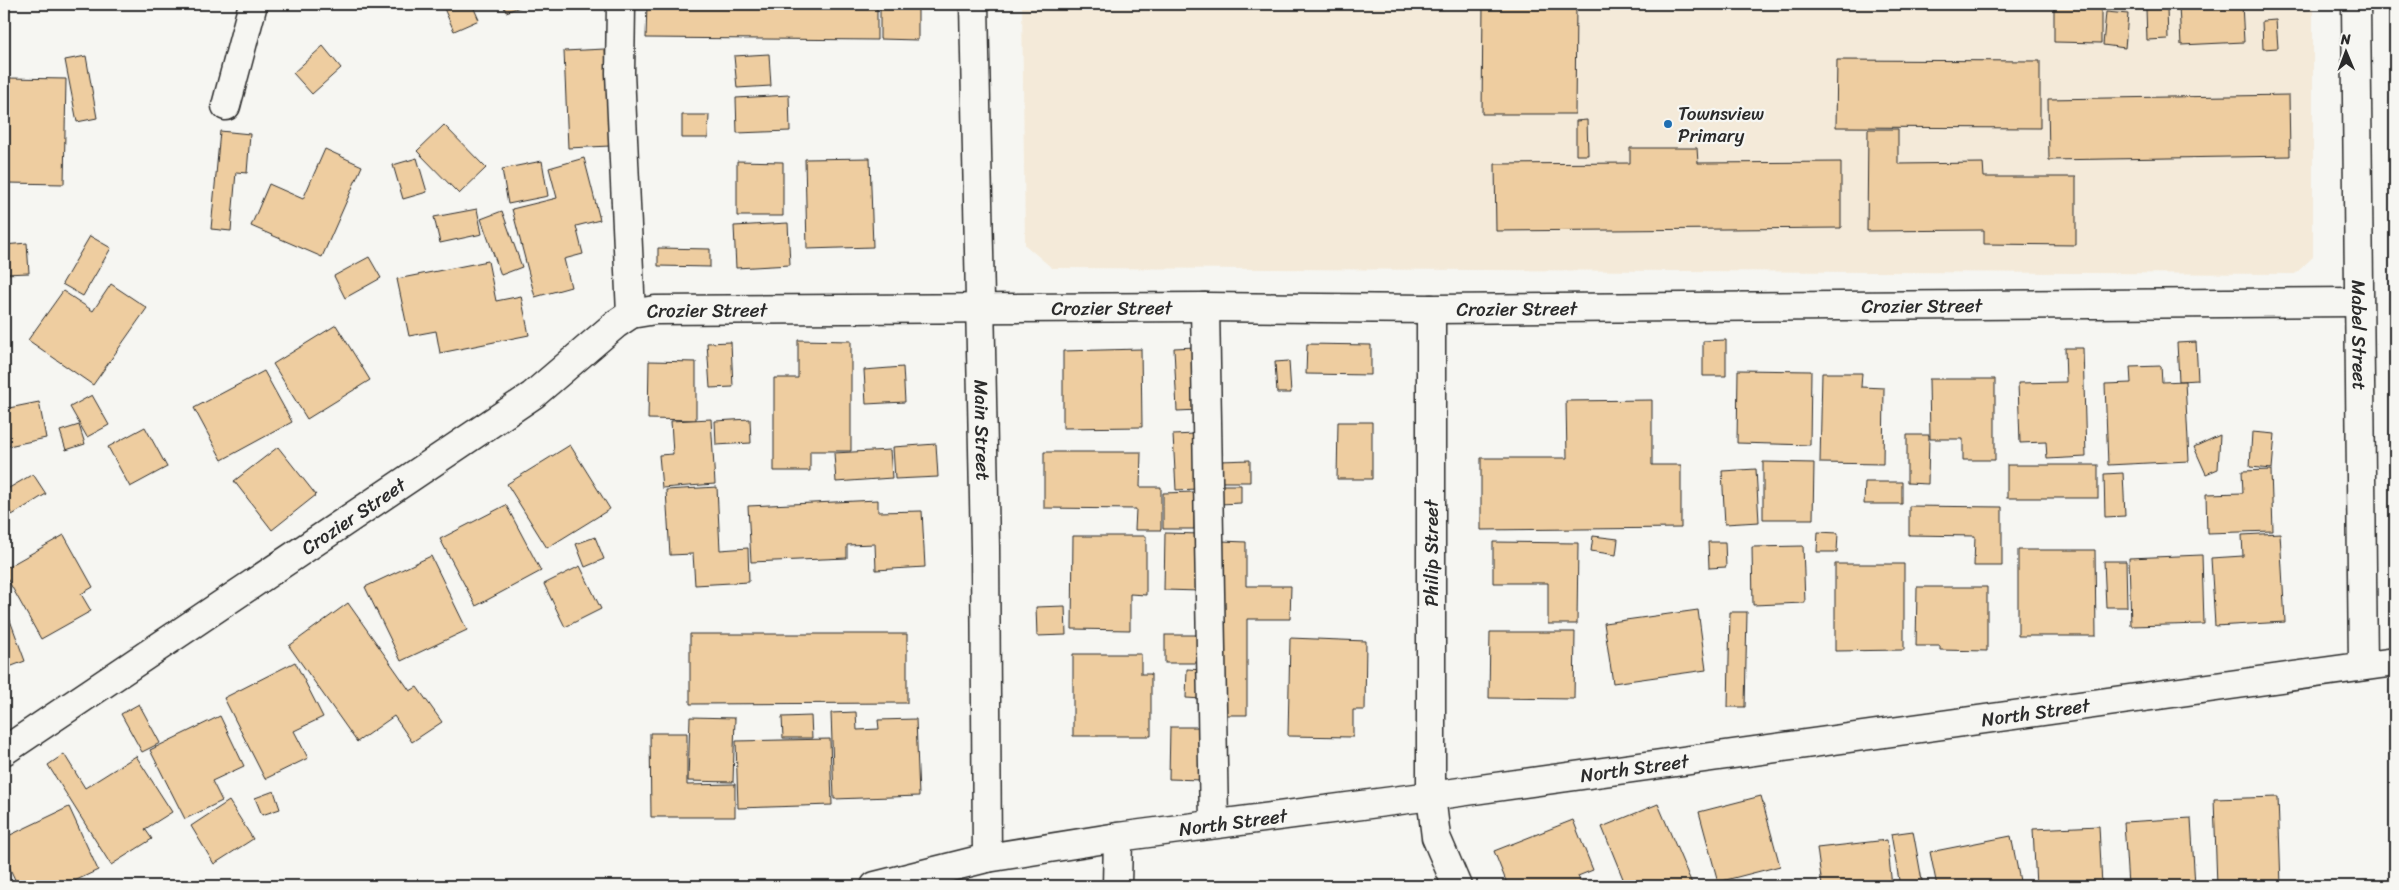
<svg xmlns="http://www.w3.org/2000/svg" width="2399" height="890" font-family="Sriracha,sans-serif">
  <rect width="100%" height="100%" fill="#f6f6f2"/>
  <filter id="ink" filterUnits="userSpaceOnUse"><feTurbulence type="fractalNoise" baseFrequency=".02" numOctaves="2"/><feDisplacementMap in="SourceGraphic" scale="10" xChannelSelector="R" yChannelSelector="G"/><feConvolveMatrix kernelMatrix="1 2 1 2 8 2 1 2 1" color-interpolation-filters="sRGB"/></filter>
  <g filter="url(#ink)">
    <polygon fill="#f4ead9" points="1022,4 2313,4 2313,257 2295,274 1052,268 1025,245"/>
    <g fill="#eecda0" stroke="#2b2b2b">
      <polygon points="90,4 145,4 90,8"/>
      <polygon points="442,4 472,4 479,20 454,31"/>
      <polygon points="503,4 528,4 506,12"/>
      <polygon points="647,4 877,4 877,40 646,38"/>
      <polygon points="880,4 918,4 918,40 880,39"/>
      <polygon points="1483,4 1576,4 1575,114 1482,114"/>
      <polygon points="2054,4 2101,5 2101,43 2054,42"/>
      <polygon points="2242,4 2244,42 2181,45 2179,5"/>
      <polygon points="2167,8 2168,39 2147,40 2146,9"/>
      <polygon points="2106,12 2128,14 2125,48 2103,45"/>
      <polygon points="2276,20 2278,48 2263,49 2262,21"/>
      <polygon points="323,46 341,68 312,94 293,73"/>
      <polygon points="605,49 610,146 568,148 564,51"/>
      <polygon points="769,54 771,86 737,88 734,56"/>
      <polygon points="86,56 97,118 77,122 65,60"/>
      <polygon points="1837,60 2040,61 2040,128 1836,127"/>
      <polygon points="8,78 66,79 64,184 7,183"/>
      <polygon points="789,95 790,131 737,133 736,98"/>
      <polygon points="2289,95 2290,156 2049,160 2048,99"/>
      <polygon points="682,115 709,115 708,138 682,138"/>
      <polygon points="1587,120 1588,155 1576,155 1576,121"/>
      <polygon points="444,125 486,168 459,194 417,151"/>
      <polygon points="1868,129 1898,129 1898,164 1983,163 1984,177 2076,177 2076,245 1984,244 1984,230 1867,231"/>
      <polygon points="220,131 250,134 247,173 236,172 231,231 211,229"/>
      <polygon points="1630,148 1697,148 1698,163 1841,162 1841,228 1496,231 1495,164 1630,163"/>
      <polygon points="325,149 362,166 322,257 251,226 269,184 303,199"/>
      <polygon points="417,158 427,192 403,199 393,165"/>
      <polygon points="584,158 600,220 576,226 583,254 564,259 571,287 535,297 512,209 557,198 549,168"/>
      <polygon points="870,158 873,247 807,249 805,159"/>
      <polygon points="542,161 548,196 508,204 502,169"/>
      <polygon points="737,161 783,162 783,216 737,216"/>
      <polygon points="477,209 482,234 440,243 434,217"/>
      <polygon points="502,211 522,267 501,275 481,219"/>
      <polygon points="788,223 790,265 736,268 734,226"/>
      <polygon points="90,236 111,248 83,296 62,284"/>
      <polygon points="27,243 29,273 4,274 4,245"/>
      <polygon points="658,248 710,249 710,267 658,266"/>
      <polygon points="369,257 381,278 345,298 334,276"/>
      <polygon points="488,261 496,301 521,296 529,335 440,353 436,331 409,336 397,279"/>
      <polygon points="111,284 147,308 93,385 28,340 63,291 93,311"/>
      <polygon points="336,325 370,380 307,419 273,364"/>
      <polygon points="798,340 851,341 851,451 810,451 810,471 774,471 774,378 798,378"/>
      <polygon points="1726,340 1726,376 1703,376 1703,341"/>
      <polygon points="731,342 733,387 710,388 707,343"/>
      <polygon points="2196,342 2198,380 2179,381 2177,343"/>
      <polygon points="1307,344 1371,345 1371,375 1306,374"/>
      <polygon points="1196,347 1199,410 1177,411 1174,348"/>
      <polygon points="2065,348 2083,348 2086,457 2047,459 2046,442 2020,443 2018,383 2066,382"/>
      <polygon points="1141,349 1142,427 1063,428 1063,351"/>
      <polygon points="649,361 696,362 696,420 648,419"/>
      <polygon points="1289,361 1291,393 1277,393 1275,362"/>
      <polygon points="2161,366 2162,382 2185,381 2189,461 2108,465 2105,384 2131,383 2130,367"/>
      <polygon points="903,367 905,402 866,404 864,370"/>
      <polygon points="1738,370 1811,371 1810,445 1737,443"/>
      <polygon points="264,371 292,422 222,460 194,408"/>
      <polygon points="1822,373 1862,373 1861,387 1884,388 1883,464 1820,463"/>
      <polygon points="1929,379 1995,379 1995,460 1963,460 1963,439 1930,439"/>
      <polygon points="92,395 109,425 87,437 70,407"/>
      <polygon points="1652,400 1652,465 1681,465 1681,528 1481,530 1481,458 1567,458 1566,401"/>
      <polygon points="39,402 46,438 4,447 4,409"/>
      <polygon points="711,419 715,484 662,488 659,455 673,454 671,421"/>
      <polygon points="750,419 751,443 716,445 715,421"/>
      <polygon points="1338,422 1372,422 1372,479 1337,479"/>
      <polygon points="79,425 85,444 66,450 60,431"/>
      <polygon points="145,427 167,467 130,487 108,447"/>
      <polygon points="2252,432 2275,434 2272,469 2250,467"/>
      <polygon points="1195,434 1197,489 1176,490 1173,435"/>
      <polygon points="1907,435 1929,435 1928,484 1907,483"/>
      <polygon points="2220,435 2218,469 2206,474 2194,447"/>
      <polygon points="936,444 938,477 895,479 893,447"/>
      <polygon points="570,445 610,509 547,548 507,484"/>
      <polygon points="278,447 316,495 272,530 234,481"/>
      <polygon points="890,450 892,478 836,482 834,453"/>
      <polygon points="1044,452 1141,452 1140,487 1161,487 1161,530 1135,530 1136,509 1044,508"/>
      <polygon points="1250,460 1250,482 1221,482 1220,461"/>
      <polygon points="1763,462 1814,463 1813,519 1763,519"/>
      <rect x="2007" y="465" width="91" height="33"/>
      <polygon points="1756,469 1759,522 1725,524 1722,471"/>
      <polygon points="2271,470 2273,531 2207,533 2206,494 2243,493 2242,471"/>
      <polygon points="2123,473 2125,516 2105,517 2104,474"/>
      <polygon points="33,474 46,494 12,515 4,501 4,491"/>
      <polygon points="1865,482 1902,482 1902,504 1864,504"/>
      <polygon points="1219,485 1241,485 1241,503 1220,504"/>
      <polygon points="717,487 720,550 748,548 749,582 695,585 693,554 670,555 666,490"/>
      <polygon points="1194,492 1194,529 1163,529 1163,493"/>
      <polygon points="878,500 878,512 922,511 925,567 876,570 875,544 847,545 847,558 751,562 748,506"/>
      <polygon points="506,505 541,571 476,606 440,539"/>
      <polygon points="1909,506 2002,507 2002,566 1974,566 1975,536 1909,535"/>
      <polygon points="1818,532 1838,533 1837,552 1817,552"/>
      <polygon points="1165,533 1200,534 1200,591 1164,590"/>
      <polygon points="2280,533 2285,622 2215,626 2211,558 2243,556 2242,535"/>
      <polygon points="64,535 93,587 81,594 91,611 41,639 4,573 4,569"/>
      <polygon points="1073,536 1146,536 1146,595 1130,594 1130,630 1072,629"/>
      <polygon points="1593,536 1618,539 1616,555 1591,551"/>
      <polygon points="595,537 604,559 585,567 576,544"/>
      <polygon points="1222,541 1246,542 1246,586 1291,586 1290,619 1247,619 1247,715 1222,715"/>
      <polygon points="1493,542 1578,543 1577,624 1548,624 1548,583 1493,583"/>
      <polygon points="1708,542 1725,542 1726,567 1709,568"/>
      <polygon points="1803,546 1805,603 1753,605 1752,547"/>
      <polygon points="2018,550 2095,550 2096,636 2018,636"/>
      <polygon points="2202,555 2204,624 2131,626 2129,558"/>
      <polygon points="431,556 467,630 401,661 365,587"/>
      <polygon points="2104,561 2126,561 2127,607 2106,607"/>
      <polygon points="1835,564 1904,564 1904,650 1835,651"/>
      <polygon points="580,566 601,609 565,627 544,584"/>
      <polygon points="1917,587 1987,587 1987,651 1940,650 1940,646 1916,646"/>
      <polygon points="348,603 410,691 417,687 442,722 412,742 394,716 357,742 289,646"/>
      <polygon points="4,604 25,661 4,669"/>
      <polygon points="1065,606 1066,635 1037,636 1036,607"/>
      <polygon points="1698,610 1706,670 1613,683 1604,623"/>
      <polygon points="1730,612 1747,612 1745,707 1728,707"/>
      <polygon points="1490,632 1575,632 1574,699 1489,698"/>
      <polygon points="690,634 907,634 907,703 690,704"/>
      <rect x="1165" y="635" width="34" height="28"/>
      <polygon points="1290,638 1366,641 1365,710 1353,710 1353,737 1288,736"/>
      <polygon points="1073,654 1141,654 1141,674 1151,674 1151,736 1073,736"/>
      <polygon points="295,662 323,717 294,731 308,758 265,779 224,698"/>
      <polygon points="1187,669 1203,670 1202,699 1186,698"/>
      <polygon points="139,704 160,743 142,752 121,714"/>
      <polygon points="856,712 857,730 879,729 878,720 916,719 919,796 834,799 831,713"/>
      <polygon points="220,716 244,766 212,781 222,801 185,819 150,750"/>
      <polygon points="811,716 812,738 783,738 782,717"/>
      <polygon points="690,717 735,718 733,782 688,781"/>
      <polygon points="1170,727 1203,727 1202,780 1169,779"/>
      <polygon points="650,733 687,733 687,785 735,784 735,817 651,817"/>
      <polygon points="830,739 832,805 738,808 736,741"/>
      <polygon points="64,754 85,788 136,756 172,812 145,829 152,839 111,865 48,765"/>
      <polygon points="274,791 280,809 262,815 255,798"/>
      <polygon points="1761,796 1780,866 1718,882 1699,812"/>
      <polygon points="2278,797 2281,886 2217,886 2214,799"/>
      <polygon points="229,801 253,839 214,864 191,826"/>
      <polygon points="1658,804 1693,886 1626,886 1602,827"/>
      <polygon points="69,807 98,870 64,886 18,886 4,856 4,838"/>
      <polygon points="2191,818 2195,886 2128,886 2124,822"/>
      <polygon points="1573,820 1593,870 1578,876 1582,886 1508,886 1494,851"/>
      <polygon points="2099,826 2102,886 2036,886 2033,829"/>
      <polygon points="1913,831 1923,886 1900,886 1891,834"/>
      <polygon points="2011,836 2021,886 1937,886 1930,852"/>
      <polygon points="1887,840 1892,886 1822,886 1817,848"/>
    </g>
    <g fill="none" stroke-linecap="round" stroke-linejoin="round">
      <defs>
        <g id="minor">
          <polyline points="621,4 620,73 631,314"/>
          <path id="s1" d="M974,4L985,547L987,858"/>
          <path id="s2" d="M2356,4L2363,666"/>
          <polyline points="226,106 253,4"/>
          <polyline points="1205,307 1214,823"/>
          <polyline points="1431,309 1431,796 1436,837 1457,886"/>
          <path id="s3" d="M4,751L533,395L616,324L631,314L655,310L1205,307L1431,309L2358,302"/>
          <path id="s4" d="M875,886L987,858L1118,837L1431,796L2395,662"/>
          <polyline points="1117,886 1118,837"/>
        </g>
      </defs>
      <use href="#minor" stroke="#2b2b2b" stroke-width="31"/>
      <use href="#minor" stroke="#f6f6f2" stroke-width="28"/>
    </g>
  </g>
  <circle fill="#1f6fb2" stroke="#f6f6f2" stroke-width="2" cx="1668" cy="124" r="5"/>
  <g text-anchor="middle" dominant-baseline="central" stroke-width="4.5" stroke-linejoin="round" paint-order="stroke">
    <g font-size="19" fill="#2b2b2b" stroke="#f6f6f2" text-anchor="start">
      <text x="1678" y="113">Townsview<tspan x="1678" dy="22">Primary</tspan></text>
    </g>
    <g font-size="19" fill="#2b2b2b" stroke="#f6f6f2">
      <text stroke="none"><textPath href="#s3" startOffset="2056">Crozier Street</textPath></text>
      <text stroke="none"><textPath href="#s3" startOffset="1246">Crozier Street</textPath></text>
      <text stroke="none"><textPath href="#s3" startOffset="1651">Crozier Street</textPath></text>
      <text stroke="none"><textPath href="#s3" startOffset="841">Crozier Street</textPath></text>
      <text stroke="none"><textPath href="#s2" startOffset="331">Mabel Street</textPath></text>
      <text stroke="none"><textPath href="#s1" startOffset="426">Main Street</textPath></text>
      <text stroke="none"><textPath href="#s3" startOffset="421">Crozier Street</textPath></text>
      <text transform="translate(1431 553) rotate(-90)">Philip Street</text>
      <text stroke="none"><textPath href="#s4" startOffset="1174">North Street</textPath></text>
      <text stroke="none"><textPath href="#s4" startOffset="769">North Street</textPath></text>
      <text stroke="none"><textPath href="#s4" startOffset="364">North Street</textPath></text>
    </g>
  </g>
  <rect width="2399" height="890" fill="none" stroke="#f6f6f2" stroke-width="20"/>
  <rect x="10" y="10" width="2379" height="870" fill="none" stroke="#2b2b2b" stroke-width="2" filter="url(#ink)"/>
  <g transform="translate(2346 52) rotate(359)" stroke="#f6f6f2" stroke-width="4" paint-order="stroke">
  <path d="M0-4L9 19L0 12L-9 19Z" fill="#2b2b2b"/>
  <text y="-8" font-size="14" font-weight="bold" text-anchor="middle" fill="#2b2b2b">N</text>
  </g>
</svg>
